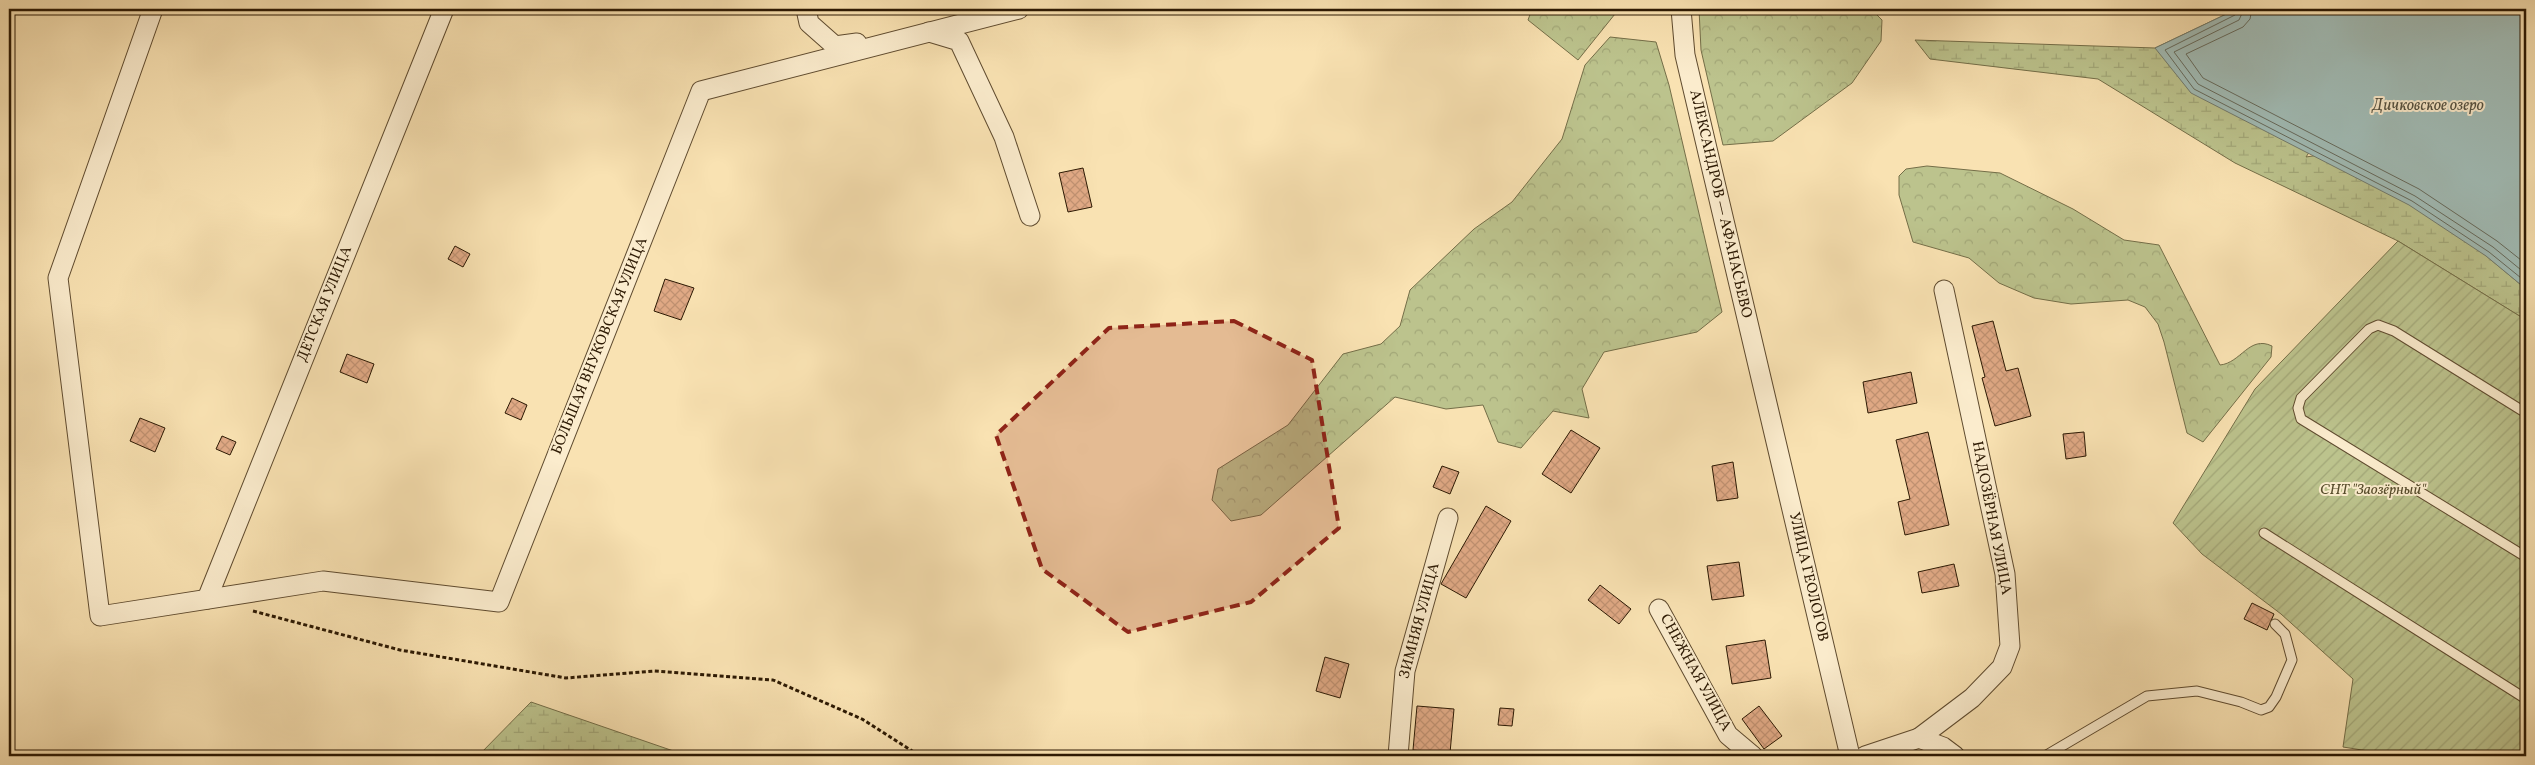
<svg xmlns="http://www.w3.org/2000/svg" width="2535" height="765" font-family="Vollkorn,serif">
  <defs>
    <pattern id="forest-crowns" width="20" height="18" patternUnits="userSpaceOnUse" patternTransform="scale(1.25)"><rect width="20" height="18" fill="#bcc38d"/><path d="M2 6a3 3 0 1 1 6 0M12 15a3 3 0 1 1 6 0" fill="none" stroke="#a2a778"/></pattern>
    <pattern id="wetland-marsh" width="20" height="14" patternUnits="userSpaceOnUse" patternTransform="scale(1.25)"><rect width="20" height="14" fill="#bcc38d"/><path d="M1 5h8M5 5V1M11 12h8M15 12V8" fill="none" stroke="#a2a778"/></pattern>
    <pattern id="garden-furrows" width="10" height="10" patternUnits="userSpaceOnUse" patternTransform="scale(1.25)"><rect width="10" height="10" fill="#bcc38d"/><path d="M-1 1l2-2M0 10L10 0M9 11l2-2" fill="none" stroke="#a2a778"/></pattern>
    <pattern id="building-cross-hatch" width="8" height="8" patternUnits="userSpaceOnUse" patternTransform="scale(1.25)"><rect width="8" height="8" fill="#e0a985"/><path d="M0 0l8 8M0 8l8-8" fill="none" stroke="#c09171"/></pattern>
  </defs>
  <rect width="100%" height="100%" fill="#f9e2b2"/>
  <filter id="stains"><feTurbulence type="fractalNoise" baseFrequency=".004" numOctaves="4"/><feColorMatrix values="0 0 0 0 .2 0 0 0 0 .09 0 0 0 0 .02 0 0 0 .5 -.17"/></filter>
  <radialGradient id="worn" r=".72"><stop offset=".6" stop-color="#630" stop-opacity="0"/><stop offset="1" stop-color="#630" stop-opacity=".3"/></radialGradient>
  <g fill="url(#forest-crowns)" stroke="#746e48">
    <polygon points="1532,9 1619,9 1578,60 1528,20"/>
    <polygon points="1699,9 1871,9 1882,20 1881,41 1852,83 1773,141 1723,145 1701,50"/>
    <polygon points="1610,37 1656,42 1669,85 1722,312 1697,332 1604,352 1582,389 1589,418 1553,411 1521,448 1498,442 1483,405 1446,409 1395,397 1261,515 1231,521 1212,500 1218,469 1288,425 1343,354 1381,344 1400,326 1410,290 1474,229 1512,202 1562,139 1585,65"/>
    <path d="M1927,166L2000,173L2073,209L2124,240L2159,245L2220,365C2241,363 2249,335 2272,346L2271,357L2203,442L2187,433L2164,342L2158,324L2145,307L2128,300L2071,304L2034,298L1999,283L1969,258L1913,242L1899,195V176L1906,169Z"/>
  </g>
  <g fill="url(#wetland-marsh)" stroke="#746e48">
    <polygon points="2237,9 2526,9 2341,105 2306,157 2358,149 2526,289 2526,320 2398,241 2235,163 2098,79 1930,59 1915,40 2155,48"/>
    <polygon points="531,702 688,756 478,756"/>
  </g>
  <polygon fill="url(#garden-furrows)" stroke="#746e48" points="2398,241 2526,320 2526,756 2400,756 2343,747 2353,679 2281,614 2202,554 2173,523 2255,389"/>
  <polygon fill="#a1bcb6" stroke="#727b6e" points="2237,9 2526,9 2526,289 2486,256 2409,205 2191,93 2155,48"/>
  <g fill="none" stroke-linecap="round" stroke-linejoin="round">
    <g stroke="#666a5c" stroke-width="1">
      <polyline points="2238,9 2235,15 2165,50 2194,89 2412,201 2489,252 2526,282"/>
      <polyline points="2244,9 2239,20 2174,52 2198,84 2415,196 2493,247 2526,274"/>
      <polyline points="2252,9 2250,19 2243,27 2186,54 2203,78 2419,189 2497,241 2526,264"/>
    </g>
  </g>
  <g fill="url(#building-cross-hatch)" stroke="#2c1903">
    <polygon points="1083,168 1092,207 1068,212 1059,173"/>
    <polygon points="455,246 470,254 463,267 448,259"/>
    <polygon points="665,279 694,288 681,320 654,311"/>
    <polygon points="1993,321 2006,371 2018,368 2031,416 1995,426 1982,378 1985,377 1972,326"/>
    <polygon points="347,354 374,364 367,383 340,372"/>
    <polygon points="1911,372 1917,403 1868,413 1863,382"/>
    <polygon points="512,398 527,405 521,420 505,413"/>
    <polygon points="140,418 165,428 155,452 130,441"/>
    <polygon points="1571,430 1600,448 1571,493 1542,474"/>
    <polygon points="1928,432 1949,525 1905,535 1898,502 1910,499 1896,440"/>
    <polygon points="2084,432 2086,456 2066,459 2063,434"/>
    <polygon points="222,436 236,442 230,455 216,449"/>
    <polygon points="1733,462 1738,498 1717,501 1712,466"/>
    <polygon points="1442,466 1459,472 1450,494 1433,487"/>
    <polygon points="1486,506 1511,521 1466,598 1441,584"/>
    <polygon points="1739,562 1744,596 1712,600 1707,566"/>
    <polygon points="1954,564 1959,586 1922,593 1918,572"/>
    <polygon points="1600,585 1631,609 1619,624 1588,600"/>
    <polygon points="2252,603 2274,614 2267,630 2244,619"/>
    <polygon points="1765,640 1771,678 1732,684 1726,646"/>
    <polygon points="1325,657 1349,664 1340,698 1316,691"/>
    <polygon points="1417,706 1454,709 1450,753 1413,750"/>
    <polygon points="1759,706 1782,736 1764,749 1742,719"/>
    <polygon points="1500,708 1514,709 1512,726 1498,725"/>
  </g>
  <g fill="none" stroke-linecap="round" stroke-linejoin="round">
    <defs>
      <g id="lane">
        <polyline points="2526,413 2394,331 2378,325 2369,329 2301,398 2298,408 2301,419 2526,557"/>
        <polyline points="2264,533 2526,699"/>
        <polyline points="2045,756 2147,696 2197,691 2241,702 2261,710 2269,707 2276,697 2292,660 2285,634 2275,624"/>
      </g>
      <g id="street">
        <polyline points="153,9 58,278 100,616 323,581 499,602 701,91 1019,9"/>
        <polyline points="806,9 809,23 835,46 857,43"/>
        <polyline points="1681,9 1685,55 1850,756"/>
        <polyline points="929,32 959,41 1004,137 1030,216"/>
        <polyline points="207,599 444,9"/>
        <polyline points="1659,609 1728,735 1753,756"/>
        <polyline points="1919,738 1972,698 2002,667 2010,646 2005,574 1944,290"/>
        <polyline points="1398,756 1405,671 1448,518"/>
        <polyline points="1865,756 1919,738 1943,747 1955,756"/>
      </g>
    </defs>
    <use href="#lane" stroke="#5f4b2f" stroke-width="11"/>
    <use href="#street" stroke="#5f4b2f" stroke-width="21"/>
    <polyline stroke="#2c1903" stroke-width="3" stroke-dasharray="4 2.5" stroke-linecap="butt" points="253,611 400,650 566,678 654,671 773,680 862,719 920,756"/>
    <use href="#lane" stroke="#fbeccd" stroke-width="9"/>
    <use href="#street" stroke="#fbeccd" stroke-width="19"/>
  </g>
  <path fill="#8f2418" fill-opacity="0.2" stroke="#8f2418" stroke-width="4" stroke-dasharray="10 6" stroke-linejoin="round" d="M1234,321L1312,360L1339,528L1251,602L1128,632L1042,569L996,435L1109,328Z"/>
  <g text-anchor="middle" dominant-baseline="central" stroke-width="4" stroke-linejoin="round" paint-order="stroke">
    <g font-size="15" fill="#2c1903" stroke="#fbeccd">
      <text transform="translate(1720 204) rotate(77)">АЛЕКСАНДРОВ — АФАНАСЬЕВО</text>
      <text transform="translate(325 304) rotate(-68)">ДЕТСКАЯ УЛИЦА</text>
      <text transform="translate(600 346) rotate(-68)">БОЛЬШАЯ ВНУКОВСКАЯ УЛИЦА</text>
      <text transform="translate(1991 518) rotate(79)">НАДОЗЁРНАЯ УЛИЦА</text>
      <text transform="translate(1808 577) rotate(77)">УЛИЦА ГЕОЛОГОВ</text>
      <text transform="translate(1420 621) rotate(-75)">ЗИМНЯЯ УЛИЦА</text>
      <text transform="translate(1695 673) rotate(61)">СНЕЖНАЯ УЛИЦА</text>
    </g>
    <g font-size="15" font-style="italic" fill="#574c2c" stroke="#fbeccd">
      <text x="2373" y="490">СНТ "Заозёрный"</text>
    </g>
    <g font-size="16" font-style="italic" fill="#555242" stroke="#fbeccd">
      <text x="2428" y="106">Дичковское озеро</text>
    </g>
  </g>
  <rect width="2535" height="765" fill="none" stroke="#f9e2b2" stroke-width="30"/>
  <rect x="10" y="10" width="2515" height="745" fill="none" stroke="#2c1903" stroke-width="2.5"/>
  <rect x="15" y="15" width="2505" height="735" fill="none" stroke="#2c1903"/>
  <rect width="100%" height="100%" filter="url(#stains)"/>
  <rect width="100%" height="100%" fill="url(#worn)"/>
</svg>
